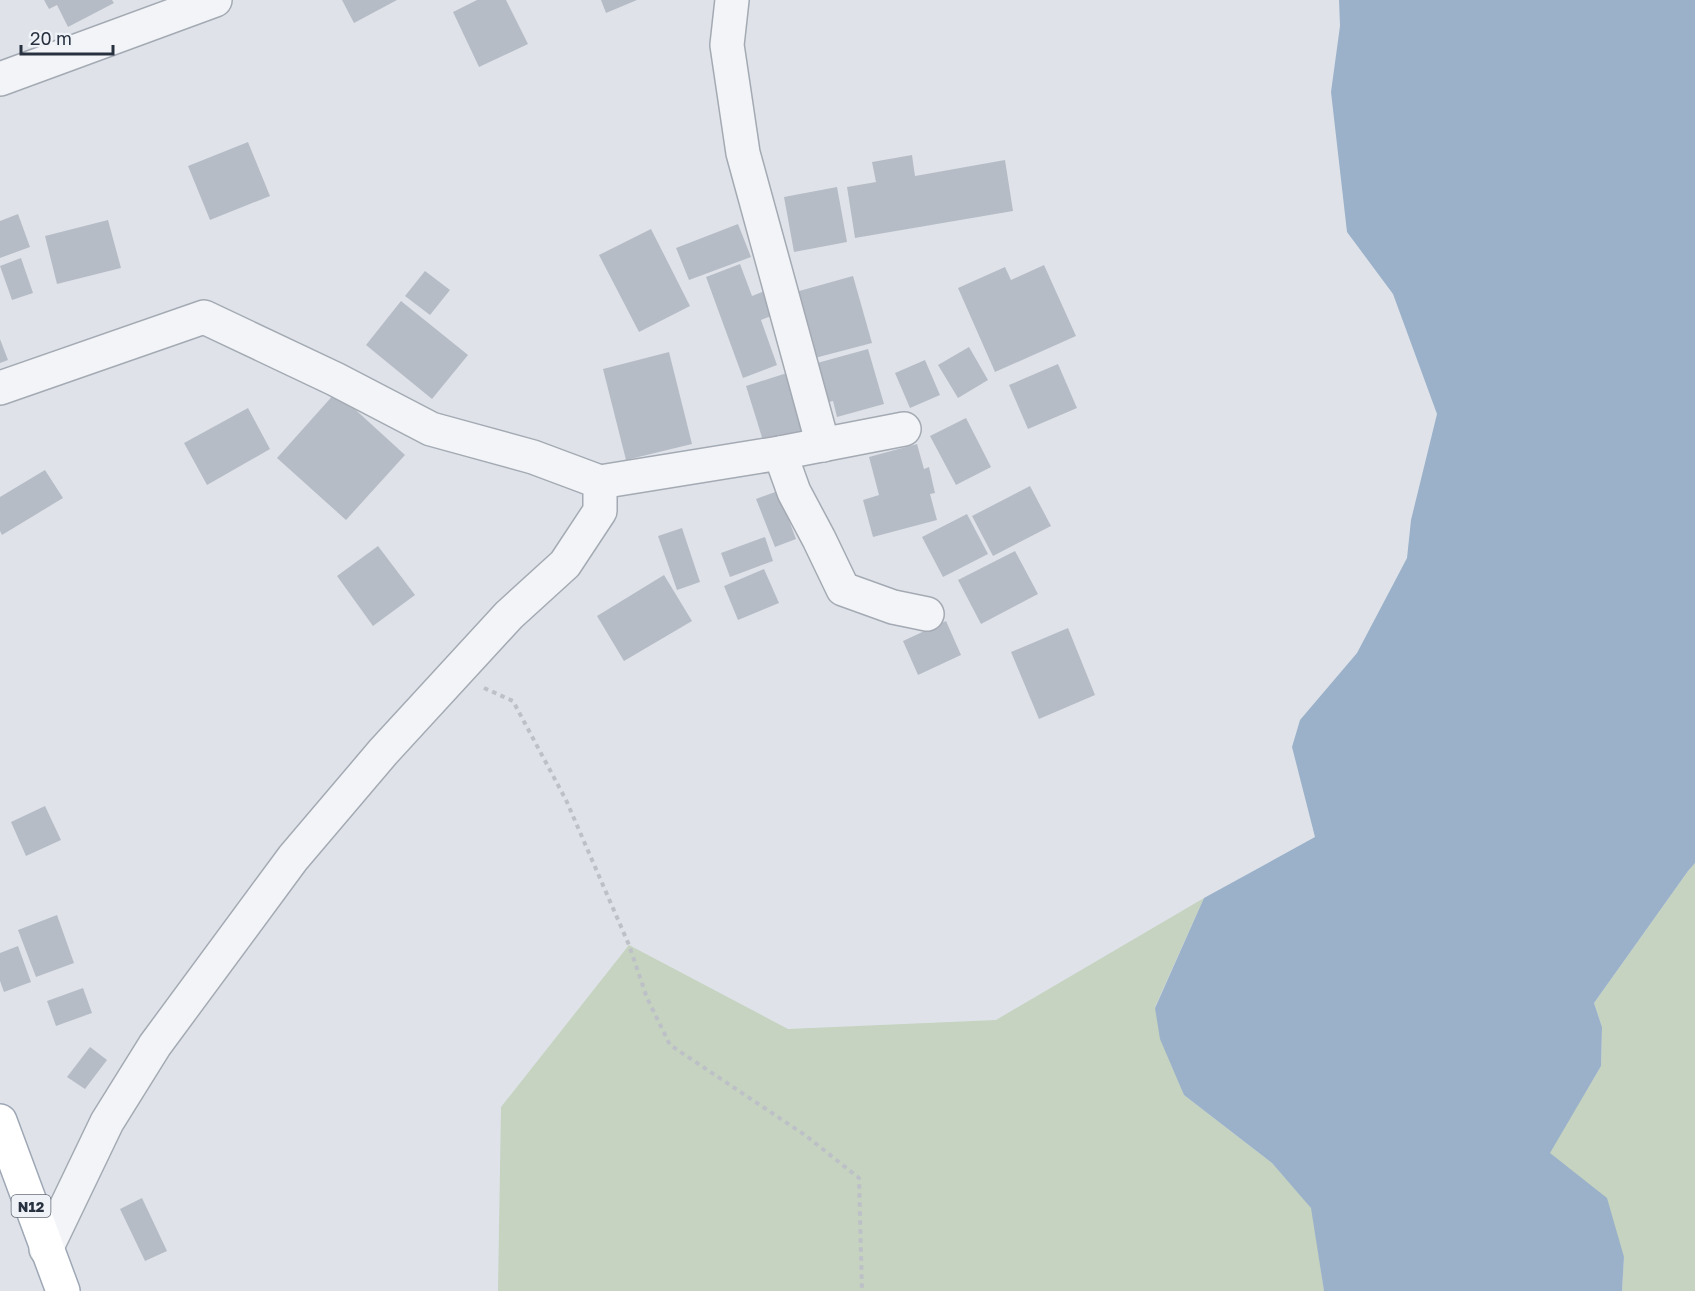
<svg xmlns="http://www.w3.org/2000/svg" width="1695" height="1291" font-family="'Golos Text',sans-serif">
  <rect width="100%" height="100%" fill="#dfe3e9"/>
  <g fill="#c5d3c0">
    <polygon points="1695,863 1695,1291 1622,1291 1624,1257 1549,1153 1601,1066 1602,1027 1594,1003 1688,871"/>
    <polygon points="1204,898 1155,1007 1184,1095 1272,1163 1312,1208 1324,1291 498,1291 501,1107 629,945 788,1029 996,1020"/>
  </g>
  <polygon fill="#9ab1c9" points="1339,0 1695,0 1695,863 1688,871 1594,1003 1602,1027 1601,1066 1550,1153 1607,1198 1624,1257 1622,1291 1324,1291 1311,1208 1272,1163 1184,1095 1160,1039 1155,1008 1204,898 1315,837 1292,747 1300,720 1357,653 1407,558 1411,520 1437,414 1393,294 1347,232 1331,92 1340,26"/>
  <g fill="#b6bcc6">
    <polygon points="44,0 112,0 114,3 68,27 57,5 49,9"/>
    <polygon points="342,0 397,0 354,23"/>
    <polygon points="477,0 506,0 528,44 479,67 453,12"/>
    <polygon points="601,0 637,0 606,13"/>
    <polygon points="248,142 270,196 210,220 188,166"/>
    <polygon points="912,155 915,176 1005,160 1013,211 855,238 847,187 876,182 872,162"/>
    <polygon points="837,187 847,242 794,252 784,197"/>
    <polygon points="18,214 30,247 0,258 0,221"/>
    <polygon points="108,220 121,268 57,284 45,236"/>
    <polygon points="738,224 751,257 689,280 676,248"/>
    <polygon points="651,229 690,306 639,332 599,255"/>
    <polygon points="21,258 33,293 12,300 0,266"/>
    <polygon points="740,264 752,296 770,289 779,313 761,320 777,365 743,378 706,277"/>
    <polygon points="1044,265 1076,336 995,372 958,288 1005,267 1011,280"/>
    <polygon points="425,271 450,290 430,315 405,296"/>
    <polygon points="853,276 872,343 811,359 792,293"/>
    <polygon points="401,301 468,355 432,399 366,345"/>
    <polygon points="0,339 8,360 0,363"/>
    <polygon points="969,347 988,380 958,398 938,365"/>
    <polygon points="868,349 884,404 837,417 833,401 822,404 810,365"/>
    <polygon points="669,352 692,444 626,460 603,369"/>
    <polygon points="925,360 940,395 910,408 895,373"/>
    <polygon points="1058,364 1077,408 1028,429 1009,385"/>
    <polygon points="790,372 809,432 765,447 746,386"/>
    <polygon points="336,392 405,455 346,520 277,458"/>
    <polygon points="248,408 270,449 207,485 184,443"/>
    <polygon points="966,418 991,467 956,485 930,436"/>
    <polygon points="917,444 924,469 929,467 935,493 930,494 937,520 873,537 863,500 879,495 869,457"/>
    <polygon points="45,470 63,498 2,535 0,531 0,497"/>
    <polygon points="1030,486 1051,526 993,556 972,516"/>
    <polygon points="778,491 796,539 775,547 756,499"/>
    <polygon points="967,514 988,554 943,577 922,537"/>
    <polygon points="682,528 700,582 677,590 658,536"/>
    <polygon points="765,537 773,561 730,577 721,553"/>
    <polygon points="378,546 415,595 373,626 337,576"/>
    <polygon points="1015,551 1038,594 981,624 958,580"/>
    <polygon points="764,569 779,603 738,620 724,586"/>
    <polygon points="664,575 692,621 624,661 597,616"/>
    <polygon points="946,621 961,655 918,675 903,641"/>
    <polygon points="1068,628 1095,695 1039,719 1011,652"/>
    <polygon points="45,806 61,840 26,856 11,822"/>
    <polygon points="57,915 74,963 36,977 18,930"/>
    <polygon points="18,946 31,982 4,992 0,981 0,953"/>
    <polygon points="83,988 92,1013 56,1026 47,1001"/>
    <polygon points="90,1047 107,1060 85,1089 67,1077"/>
    <polygon points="142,1198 167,1251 145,1261 120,1209"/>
  </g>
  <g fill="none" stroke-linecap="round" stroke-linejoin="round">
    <defs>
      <g id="minor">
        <polyline points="732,0 727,45 743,153 823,445"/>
        <polyline points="0,79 215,0"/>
        <polyline points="0,388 204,317 335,379 431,429 533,457 600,482 600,511 565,564 509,615 383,752 293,858 155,1045 107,1122 46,1249"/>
        <polyline points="780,453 794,492 819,539 843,589 893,607 927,614"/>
        <polyline points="600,482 780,453 904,429"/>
      </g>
      <polyline id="major" points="0,1121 63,1291"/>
    </defs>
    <use href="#minor" stroke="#a4aab3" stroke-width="36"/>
    <use href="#major" stroke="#9ea7b5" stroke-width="36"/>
    <polyline stroke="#bdc1c7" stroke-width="4" stroke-dasharray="4.5 4.5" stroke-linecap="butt" points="484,688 513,701 566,800 629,945 647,998 670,1045 805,1135 859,1178 862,1291"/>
    <use href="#minor" stroke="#f2f4f7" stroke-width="33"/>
    <use href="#major" stroke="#fff" stroke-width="33"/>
  </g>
  <g text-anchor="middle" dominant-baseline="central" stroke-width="6" stroke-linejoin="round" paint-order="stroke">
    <rect fill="#eff2f6" stroke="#646b77" stroke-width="1.5" x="11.5" y="1195" width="39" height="22" rx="4.5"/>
    <g font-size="14" font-weight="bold" fill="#283140">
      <text x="31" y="1206">N12</text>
    </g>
  </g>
  <path d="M21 45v9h92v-9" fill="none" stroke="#283140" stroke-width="3"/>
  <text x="30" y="45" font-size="18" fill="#283140" stroke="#eff2f6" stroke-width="4.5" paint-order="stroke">20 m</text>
</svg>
